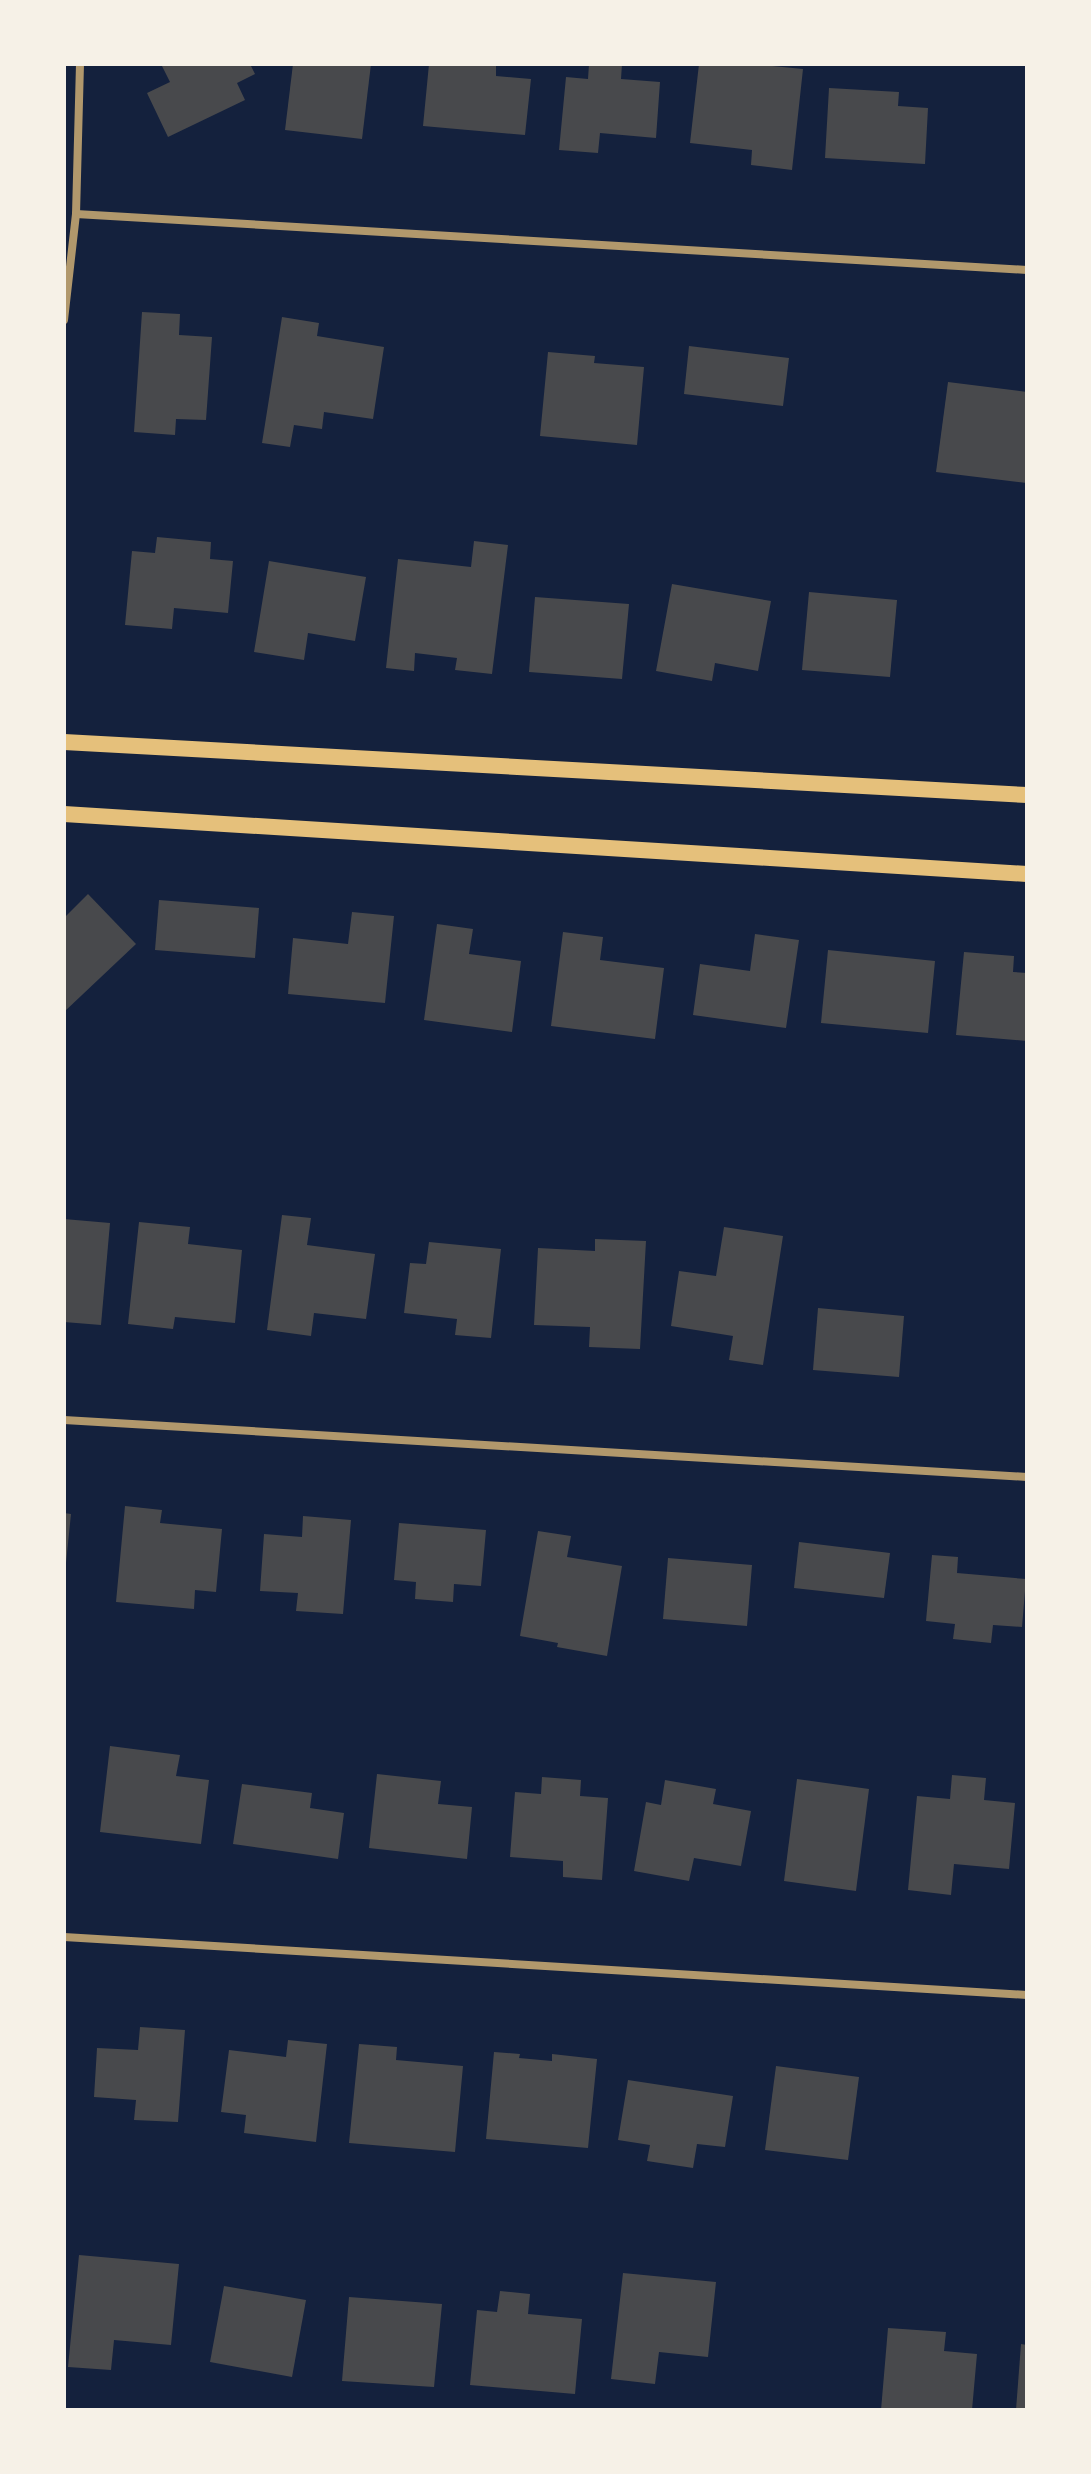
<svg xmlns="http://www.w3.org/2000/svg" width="1091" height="2474" font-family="Literata,serif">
  <rect width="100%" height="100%" fill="#14213d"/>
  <g fill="#48494c">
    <polygon points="161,64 250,64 255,74 237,83 245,100 168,137 147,93 170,82"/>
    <polygon points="293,64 371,64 362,139 285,130"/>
    <polygon points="429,64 496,65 496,76 531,79 525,135 423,126"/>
    <polygon points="589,64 622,64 621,79 660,82 656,138 600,133 598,153 559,150 566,77 588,79"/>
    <polygon points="699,64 753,64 803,69 792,170 751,165 752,150 690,143"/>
    <polygon points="829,88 899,92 898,106 928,108 925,164 825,158"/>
    <polygon points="142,312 180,314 179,335 212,337 206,420 176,419 175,435 134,432"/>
    <polygon points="282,317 319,323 317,336 384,347 373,419 324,412 322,429 294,425 290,447 262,443"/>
    <polygon points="689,346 789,358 783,406 684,394"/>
    <polygon points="548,352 595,356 594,363 644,367 637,445 540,436"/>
    <polygon points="948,382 1027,392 1027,483 936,472"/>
    <polygon points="157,537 211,542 210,559 233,561 228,613 174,608 172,629 125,625 132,551 155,553"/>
    <polygon points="474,541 508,545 492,674 455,670 457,658 415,653 414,671 386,668 398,559 471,567"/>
    <polygon points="269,561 366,577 355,641 308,633 304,660 254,652"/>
    <polygon points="672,584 771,601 758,671 715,663 712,681 656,671"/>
    <polygon points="809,592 897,600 890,677 802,670"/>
    <polygon points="535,597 629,604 622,679 529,672"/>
    <polygon points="88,894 136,944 64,1012 64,918"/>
    <polygon points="159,900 259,908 255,958 155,950"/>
    <polygon points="352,912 394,916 385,1003 288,994 293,938 348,944"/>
    <polygon points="437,924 473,929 469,954 521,961 512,1032 424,1020"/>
    <polygon points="563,932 603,937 600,960 664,968 655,1039 551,1026"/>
    <polygon points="755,934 799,940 786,1028 693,1015 700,964 750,971"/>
    <polygon points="828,950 935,961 928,1033 821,1023"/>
    <polygon points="964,952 1014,956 1013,972 1027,973 1027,1041 956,1035"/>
    <polygon points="282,1215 311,1218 307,1245 375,1254 366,1319 314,1313 311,1336 267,1330"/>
    <polygon points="64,1219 110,1223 101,1325 64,1322"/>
    <polygon points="139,1222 190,1227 188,1244 242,1250 235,1323 175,1317 173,1329 128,1324"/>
    <polygon points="724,1227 783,1236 763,1365 729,1360 733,1336 671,1326 679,1271 716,1276"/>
    <polygon points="595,1239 646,1241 640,1349 589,1347 590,1327 534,1325 538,1248 595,1251"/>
    <polygon points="429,1242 501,1249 491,1338 455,1335 457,1319 404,1313 410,1263 426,1264"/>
    <polygon points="818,1308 904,1316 899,1377 813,1370"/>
    <polygon points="125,1506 162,1510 160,1523 222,1529 216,1592 195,1590 194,1609 116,1602"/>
    <polygon points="64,1513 71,1514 66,1563 64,1563"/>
    <polygon points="303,1516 351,1520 343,1614 296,1611 298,1593 260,1591 264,1534 302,1537"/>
    <polygon points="399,1523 486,1530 481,1586 454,1584 453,1602 415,1599 416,1582 394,1580"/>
    <polygon points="538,1531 571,1536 567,1557 622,1566 607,1656 557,1647 558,1643 520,1636"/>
    <polygon points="799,1542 890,1553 884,1598 794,1588"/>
    <polygon points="932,1555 958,1557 957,1573 1026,1579 1022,1627 993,1625 991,1643 953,1639 955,1624 926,1621"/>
    <polygon points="668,1558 752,1565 747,1626 663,1619"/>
    <polygon points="110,1746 180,1755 176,1776 209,1780 201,1844 100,1832"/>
    <polygon points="377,1774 441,1781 438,1804 472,1807 467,1859 369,1848"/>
    <polygon points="952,1775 986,1778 984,1800 1015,1803 1009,1869 954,1864 951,1895 908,1890 917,1796 950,1799"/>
    <polygon points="542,1777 581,1780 580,1796 608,1798 602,1880 563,1877 563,1861 510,1857 515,1792 541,1794"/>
    <polygon points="797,1779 869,1789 856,1891 784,1881"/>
    <polygon points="665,1780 716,1789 713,1804 751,1811 741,1866 694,1858 689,1881 634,1871 646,1802 661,1805"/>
    <polygon points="242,1784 312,1793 310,1808 344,1813 338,1859 233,1844"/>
    <polygon points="140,2027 185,2030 178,2122 134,2120 136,2100 94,2097 97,2048 138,2050"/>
    <polygon points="288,2040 327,2044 316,2142 244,2133 246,2115 221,2112 229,2050 286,2057"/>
    <polygon points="359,2044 397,2047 396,2060 463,2066 455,2152 349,2143"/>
    <polygon points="494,2052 520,2054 519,2058 552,2061 552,2054 597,2059 588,2148 486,2139"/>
    <polygon points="776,2066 859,2077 848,2160 765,2150"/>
    <polygon points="628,2080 733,2096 725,2147 697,2144 693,2168 647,2161 650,2145 618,2140"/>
    <polygon points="79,2255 179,2264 171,2345 114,2340 111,2370 68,2367"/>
    <polygon points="623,2273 716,2282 708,2357 659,2352 655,2384 611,2379"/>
    <polygon points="224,2286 306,2300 292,2377 210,2362"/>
    <polygon points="500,2291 530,2294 528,2314 582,2319 575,2394 470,2385 477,2310 497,2312"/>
    <polygon points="349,2297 442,2304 434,2387 342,2381"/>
    <polygon points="888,2328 946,2332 944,2351 977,2354 972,2410 881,2410"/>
    <polygon points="1021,2344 1027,2345 1027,2410 1016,2410"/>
  </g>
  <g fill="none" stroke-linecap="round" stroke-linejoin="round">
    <g stroke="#b1986c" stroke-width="8">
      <polyline points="76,214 1027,270"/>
      <polyline points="64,320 76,214 80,64"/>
      <polyline points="64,1420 1027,1477"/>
      <polyline points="64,1937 1027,1995"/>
    </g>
    <g stroke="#e5c07b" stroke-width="16">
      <polyline points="64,742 1027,795"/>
      <polyline points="64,814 1027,874"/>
    </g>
  </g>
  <rect width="1091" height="2474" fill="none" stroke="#f6f1e7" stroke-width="132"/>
</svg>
